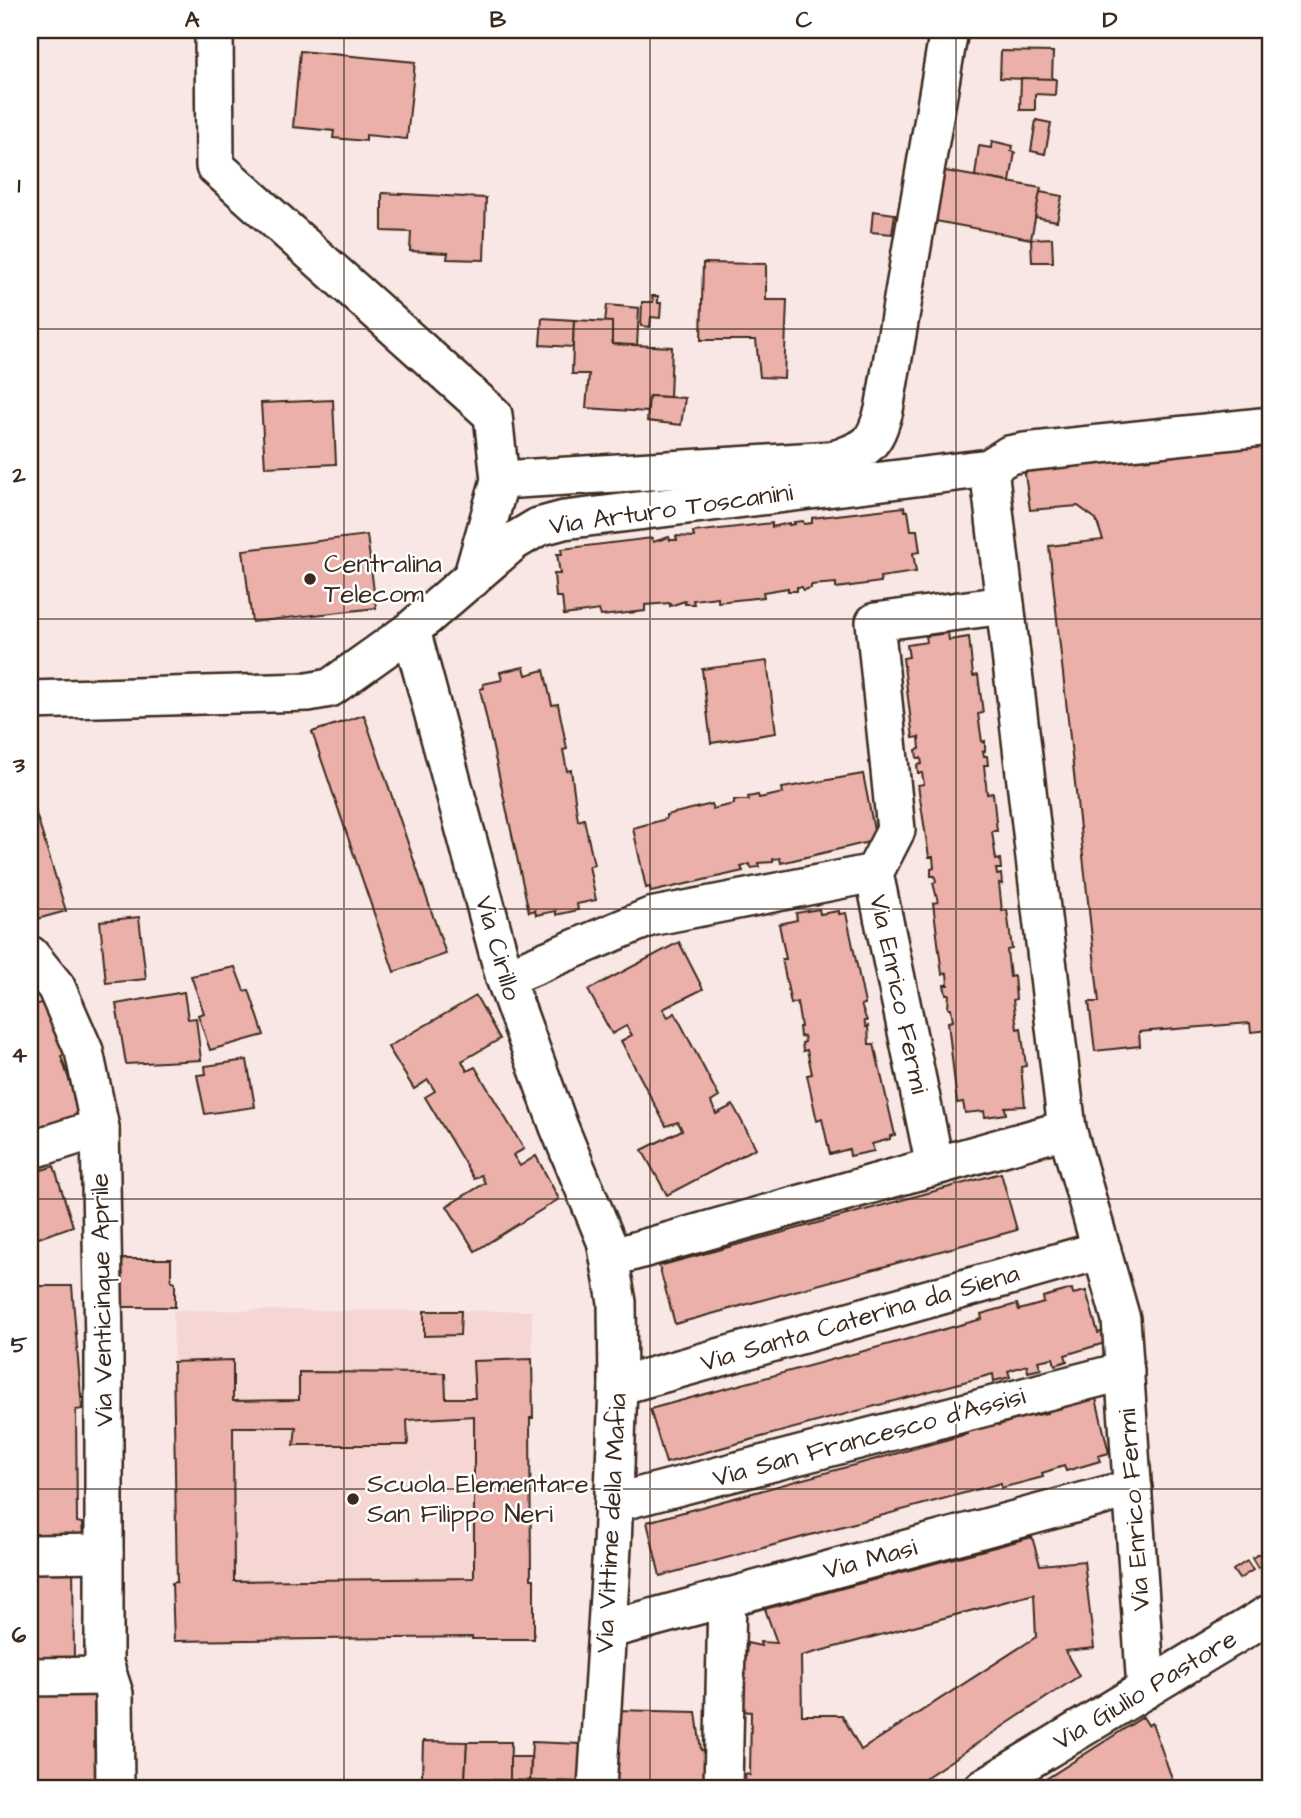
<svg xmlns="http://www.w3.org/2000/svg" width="1301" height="1818" font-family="'Architects Daughter',sans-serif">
  <rect width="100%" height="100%" fill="#f9e7e5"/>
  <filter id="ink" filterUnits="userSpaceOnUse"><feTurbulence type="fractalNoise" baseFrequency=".0143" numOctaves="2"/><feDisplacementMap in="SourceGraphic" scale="14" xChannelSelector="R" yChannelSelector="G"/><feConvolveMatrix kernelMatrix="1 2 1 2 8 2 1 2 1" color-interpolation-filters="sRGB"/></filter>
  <g filter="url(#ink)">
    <polygon fill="#f5d6d3" points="173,1310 532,1311 533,1418 530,1419 531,1579 534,1579 534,1639 472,1639 471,1637 174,1641 172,1583 177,1582"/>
    <g fill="#ebb0a9" stroke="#3b2a1e" stroke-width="2" fill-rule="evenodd">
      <polygon points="300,51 415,62 407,139 366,135 366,141 333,138 334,131 293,127"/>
      <polygon points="1001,51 1053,52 1052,80 1000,78"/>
      <polygon points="1021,78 1056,79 1055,95 1035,94 1035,110 1020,110"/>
      <polygon points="1036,120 1051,123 1045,154 1031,151"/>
      <polygon points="992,141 1013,146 1011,151 1015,152 1010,182 975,176 979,146 991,148"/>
      <polygon points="934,169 1041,188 1031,239 925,219"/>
      <polygon points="1040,192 1062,196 1057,221 1035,217"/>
      <polygon points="382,193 486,198 484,260 447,259 448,253 410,251 411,232 382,231"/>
      <polygon points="873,211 895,214 892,234 871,232"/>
      <polygon points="1052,238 1053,262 1032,262 1031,239"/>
      <polygon points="703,263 766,264 766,300 787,300 784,378 760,377 756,340 701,340"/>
      <polygon points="652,296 658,296 658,303 661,303 660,318 651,317 650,327 641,326 642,302 653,302"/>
      <polygon points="607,305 639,308 637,346 612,344 612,322 605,322"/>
      <polygon points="542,318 574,320 573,347 540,345"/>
      <polygon points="574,320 612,322 612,344 672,347 670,397 649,396 647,412 586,408 589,374 572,374"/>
      <polygon points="649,396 685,398 681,425 647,421"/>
      <polygon points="333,400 336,464 265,467 261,403"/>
      <polygon points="1271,438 1271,1030 1251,1032 1250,1023 1139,1032 1140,1046 1095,1051 1089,1002 1099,1002 1049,546 1103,540 1096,519 1078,506 1030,510 1024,467"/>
      <polygon points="904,507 905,511 908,511 911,530 917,530 920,552 913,553 916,572 880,577 881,582 836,588 836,583 811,585 811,588 803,590 802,587 797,587 797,591 788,591 788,588 763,592 764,597 718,602 718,597 693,600 694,604 685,604 685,601 670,606 670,603 645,605 645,611 601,616 599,610 564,615 562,597 556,597 554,574 560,574 557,554 562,554 561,549 652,538 653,542 669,537 670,540 677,540 676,536 694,537 693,532 772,523 772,527 789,523 789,525 795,524 794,522 803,521 804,524 812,523 812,518"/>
      <polygon points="367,535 376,608 252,622 243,550"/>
      <polygon points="948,633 949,640 969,637 973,676 978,675 983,713 978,714 982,742 985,741 985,751 983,751 984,756 987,756 988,765 984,765 987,794 993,793 997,831 992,831 996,860 1000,859 1001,869 996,869 997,875 1001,874 1002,884 999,883 1002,911 1007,910 1012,949 1007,950 1010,977 1014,976 1016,999 1013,1000 1017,1029 1021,1028 1026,1066 1021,1067 1025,1106 1005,1107 1006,1114 985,1117 984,1111 965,1113 963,1102 957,1103 948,1022 953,1021 951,1008 948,1008 949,994 946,994 944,985 948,985 947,973 942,974 933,903 938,902 933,883 936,882 935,876 931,876 931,869 934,868 933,857 929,857 918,785 924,784 922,773 918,773 917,765 922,764 921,758 917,758 916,750 920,749 919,737 913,738 903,658 909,657 907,645 927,642 926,636"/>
      <polygon points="767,661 776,733 711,743 702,669"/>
      <polygon points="524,667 526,675 544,670 552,705 558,704 567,749 563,750 567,771 571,770 578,821 584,819 594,865 589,866 596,900 577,904 578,910 556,915 556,911 536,915 535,910 529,912 480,689 484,688 483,684 502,680 500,672"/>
      <polygon points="364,715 446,954 394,972 312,732"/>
      <polygon points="863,774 875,835 872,835 873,841 781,863 780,858 773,859 773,862 758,863 759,867 751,868 750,864 741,867 743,871 651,892 650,887 646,888 633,828 666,819 666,815 712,804 712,809 734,804 734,800 749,800 748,797 758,795 759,798 783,793 782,788"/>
      <polygon points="30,794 66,911 30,921"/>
      <polygon points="819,909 820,914 839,911 839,914 846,913 865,1004 861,1005 867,1021 864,1021 866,1027 868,1026 869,1044 874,1044 895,1135 890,1136 890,1139 872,1144 874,1151 850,1156 849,1149 830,1154 822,1119 817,1121 807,1075 812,1074 807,1050 803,1051 802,1043 805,1042 804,1036 800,1037 799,1027 801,1027 797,1002 791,1004 782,959 786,959 779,924 797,920 796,913"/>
      <polygon points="139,917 146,979 106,983 100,921"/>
      <polygon points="679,942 703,989 663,1009 668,1017 675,1013 719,1097 711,1102 716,1114 733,1105 756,1148 667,1195 642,1150 682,1130 678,1122 666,1126 621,1041 632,1035 626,1026 612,1034 588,990"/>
      <polygon points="235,967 244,991 249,990 264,1035 210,1050 198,1015 204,1013 191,976"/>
      <polygon points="184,992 188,1019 196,1018 201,1060 126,1064 116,1004"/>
      <polygon points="476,996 500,1039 462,1061 467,1071 475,1067 524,1149 513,1155 520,1166 536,1156 559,1199 475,1251 447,1206 485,1183 481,1175 474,1179 425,1097 435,1091 428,1080 414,1089 388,1047"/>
      <polygon points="48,1000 66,1054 61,1056 82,1118 30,1131 30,1007"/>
      <polygon points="247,1060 255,1107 205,1114 197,1075 206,1074 205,1066"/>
      <polygon points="54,1166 73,1226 30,1241 30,1174"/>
      <polygon points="1001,1173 1017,1230 675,1324 659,1266"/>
      <polygon points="121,1259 171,1259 171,1280 175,1282 175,1307 122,1307"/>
      <polygon points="30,1286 72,1286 82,1409 76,1410 77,1522 82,1523 83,1538 30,1538"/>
      <polygon points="1072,1289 1073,1294 1086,1291 1098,1333 1104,1331 1108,1342 1065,1355 1067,1361 1055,1365 1053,1358 1038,1361 1041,1369 1028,1372 1027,1365 1008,1371 1010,1377 994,1381 993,1374 666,1463 650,1409 982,1319 981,1314 1017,1304 1019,1310 1044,1303 1043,1297"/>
      <polygon points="424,1311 461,1311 460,1335 424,1336"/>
      <path d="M532,1359L533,1418H530L531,1579H534V1639H472V1637L174,1641L172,1583L177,1582L173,1362L233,1360V1401L299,1400V1372L445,1373L446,1398H475L473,1361ZM474,1416V1578L234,1581L233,1427H296L294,1445H408L407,1420Z"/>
      <polygon points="1094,1390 1109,1453 1098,1456 1100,1461 1066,1471 1064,1466 1042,1473 1043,1477 1001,1488 1001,1483 660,1576 647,1522 967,1434 964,1426 997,1416 999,1425 1021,1418 1018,1410 1030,1407 1032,1416 1047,1413 1044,1404 1056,1401 1058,1409 1084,1401 1082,1393"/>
      <path d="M1032,1537L1040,1565L1084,1561L1094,1648L1065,1651L1079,1676L910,1788H746L745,1774L750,1775L751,1712L743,1711L744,1657H746L747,1643L761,1646L760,1642L777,1643L765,1609ZM1034,1594L1036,1637L861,1750L842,1715H802L801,1656Z"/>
      <polygon points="1271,1547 1271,1560 1258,1568 1252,1558"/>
      <polygon points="1247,1561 1253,1570 1239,1579 1233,1570"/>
      <polygon points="30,1563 73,1563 74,1661 30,1661"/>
      <polygon points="30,1691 94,1691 95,1781 30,1779"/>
      <polygon points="614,1710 696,1712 701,1750 718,1751 716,1788 615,1788 616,1769 611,1755 618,1755 612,1740 620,1740"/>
      <polygon points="1143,1717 1148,1725 1152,1723 1174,1784 1167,1788 1032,1788"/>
      <polygon points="423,1741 467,1742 465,1780 422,1778"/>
      <polygon points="467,1742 511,1742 510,1781 465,1780"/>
      <polygon points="532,1742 581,1744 580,1782 530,1781"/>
      <polygon points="510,1757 531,1757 530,1781 510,1781"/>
      <polygon points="422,1778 580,1782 580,1788 422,1788"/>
    </g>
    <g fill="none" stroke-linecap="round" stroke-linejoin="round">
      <defs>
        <g id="minor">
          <polyline points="214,30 215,166 493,415 500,480 472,579"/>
          <polyline points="989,468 1067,1129 1121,1319 1146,1689"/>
          <path d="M500,480L834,460C868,448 874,446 884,410L949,30"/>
          <polyline points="411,630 505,978 559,1127 606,1241 617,1302 618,1386 612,1547 597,1788"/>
          <polyline points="30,700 308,692 330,688 411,630 513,542 538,527 564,520 989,468 1009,455 1025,452 1271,426"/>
          <polyline points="30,955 56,987 84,1051 100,1128 104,1346 104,1663 114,1694 115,1788"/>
          <polyline points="505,978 650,917 874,873"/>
          <polyline points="30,1150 100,1128"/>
          <polyline points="935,1166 874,873 896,830 875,622 1005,605"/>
          <polyline points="610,1258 1067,1129"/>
          <polyline points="618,1386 1102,1250"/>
          <polyline points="614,1503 1125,1371"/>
          <polyline points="30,1554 104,1553"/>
          <polyline points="607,1630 1133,1488"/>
          <polyline points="30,1677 108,1676"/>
          <polyline points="723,1788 727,1597"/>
          <polyline points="983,1788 1271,1613"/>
        </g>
      </defs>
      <use href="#minor" stroke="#3b2a1e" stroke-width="42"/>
      <use href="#minor" stroke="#fff" stroke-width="37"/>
    </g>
  </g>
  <path fill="none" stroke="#3b2a1e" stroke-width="2" stroke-opacity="0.55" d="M344,30V1788M650,30V1788M956,30V1788M30,329H1271M30,619H1271M30,909H1271M30,1199H1271M30,1489H1271"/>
  <g fill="#3b2a1e" stroke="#fff" stroke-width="2.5">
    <circle cx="310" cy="579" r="7"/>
    <circle cx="353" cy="1499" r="7"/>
  </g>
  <g text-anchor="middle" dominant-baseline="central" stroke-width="5" stroke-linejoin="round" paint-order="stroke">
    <g font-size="26" fill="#3b2a1e" stroke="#fff">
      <text transform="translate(671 509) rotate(-8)">Via Arturo Toscanini</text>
      <text transform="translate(498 948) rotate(74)">Via Cirillo</text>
      <text transform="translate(899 994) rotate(78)">Via Enrico Fermi</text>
      <text transform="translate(102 1300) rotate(-91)">Via Venticinque Aprile</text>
      <text transform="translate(860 1318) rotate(-16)">Via Santa Caterina da Siena</text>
      <text transform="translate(869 1437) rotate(-15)">Via San Francesco d'Assisi</text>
      <text transform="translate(1134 1510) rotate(-94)">Via Enrico Fermi</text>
      <text transform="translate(611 1523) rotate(-87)">Via Vittime della Mafia</text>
      <text transform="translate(870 1559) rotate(-15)">Via Masi</text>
      <text transform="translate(1145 1690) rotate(-31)">Via Giulio Pastore</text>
    </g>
    <g font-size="26" fill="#3b2a1e" stroke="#fff" text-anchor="start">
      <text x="324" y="564">Centralina<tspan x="324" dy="30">Telecom</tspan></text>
      <text x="367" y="1484">Scuola Elementare<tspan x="367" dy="30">San Filippo Neri</tspan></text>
    </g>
  </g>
  <rect width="1301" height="1818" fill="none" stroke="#fff" stroke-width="77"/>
  <rect x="38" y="38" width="1224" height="1742" fill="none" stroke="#3b2a1e" stroke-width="2.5"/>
  <g font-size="23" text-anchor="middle" font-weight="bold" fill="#3b2a1e">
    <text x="192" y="27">A</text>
    <text x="498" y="27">B</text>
    <text x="804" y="27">C</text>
    <text x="1110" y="27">D</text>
    <text x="19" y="192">1</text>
    <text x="19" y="482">2</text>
    <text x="19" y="772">3</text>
    <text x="19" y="1062">4</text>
    <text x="19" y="1352">5</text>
    <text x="19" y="1642">6</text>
  </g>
</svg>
